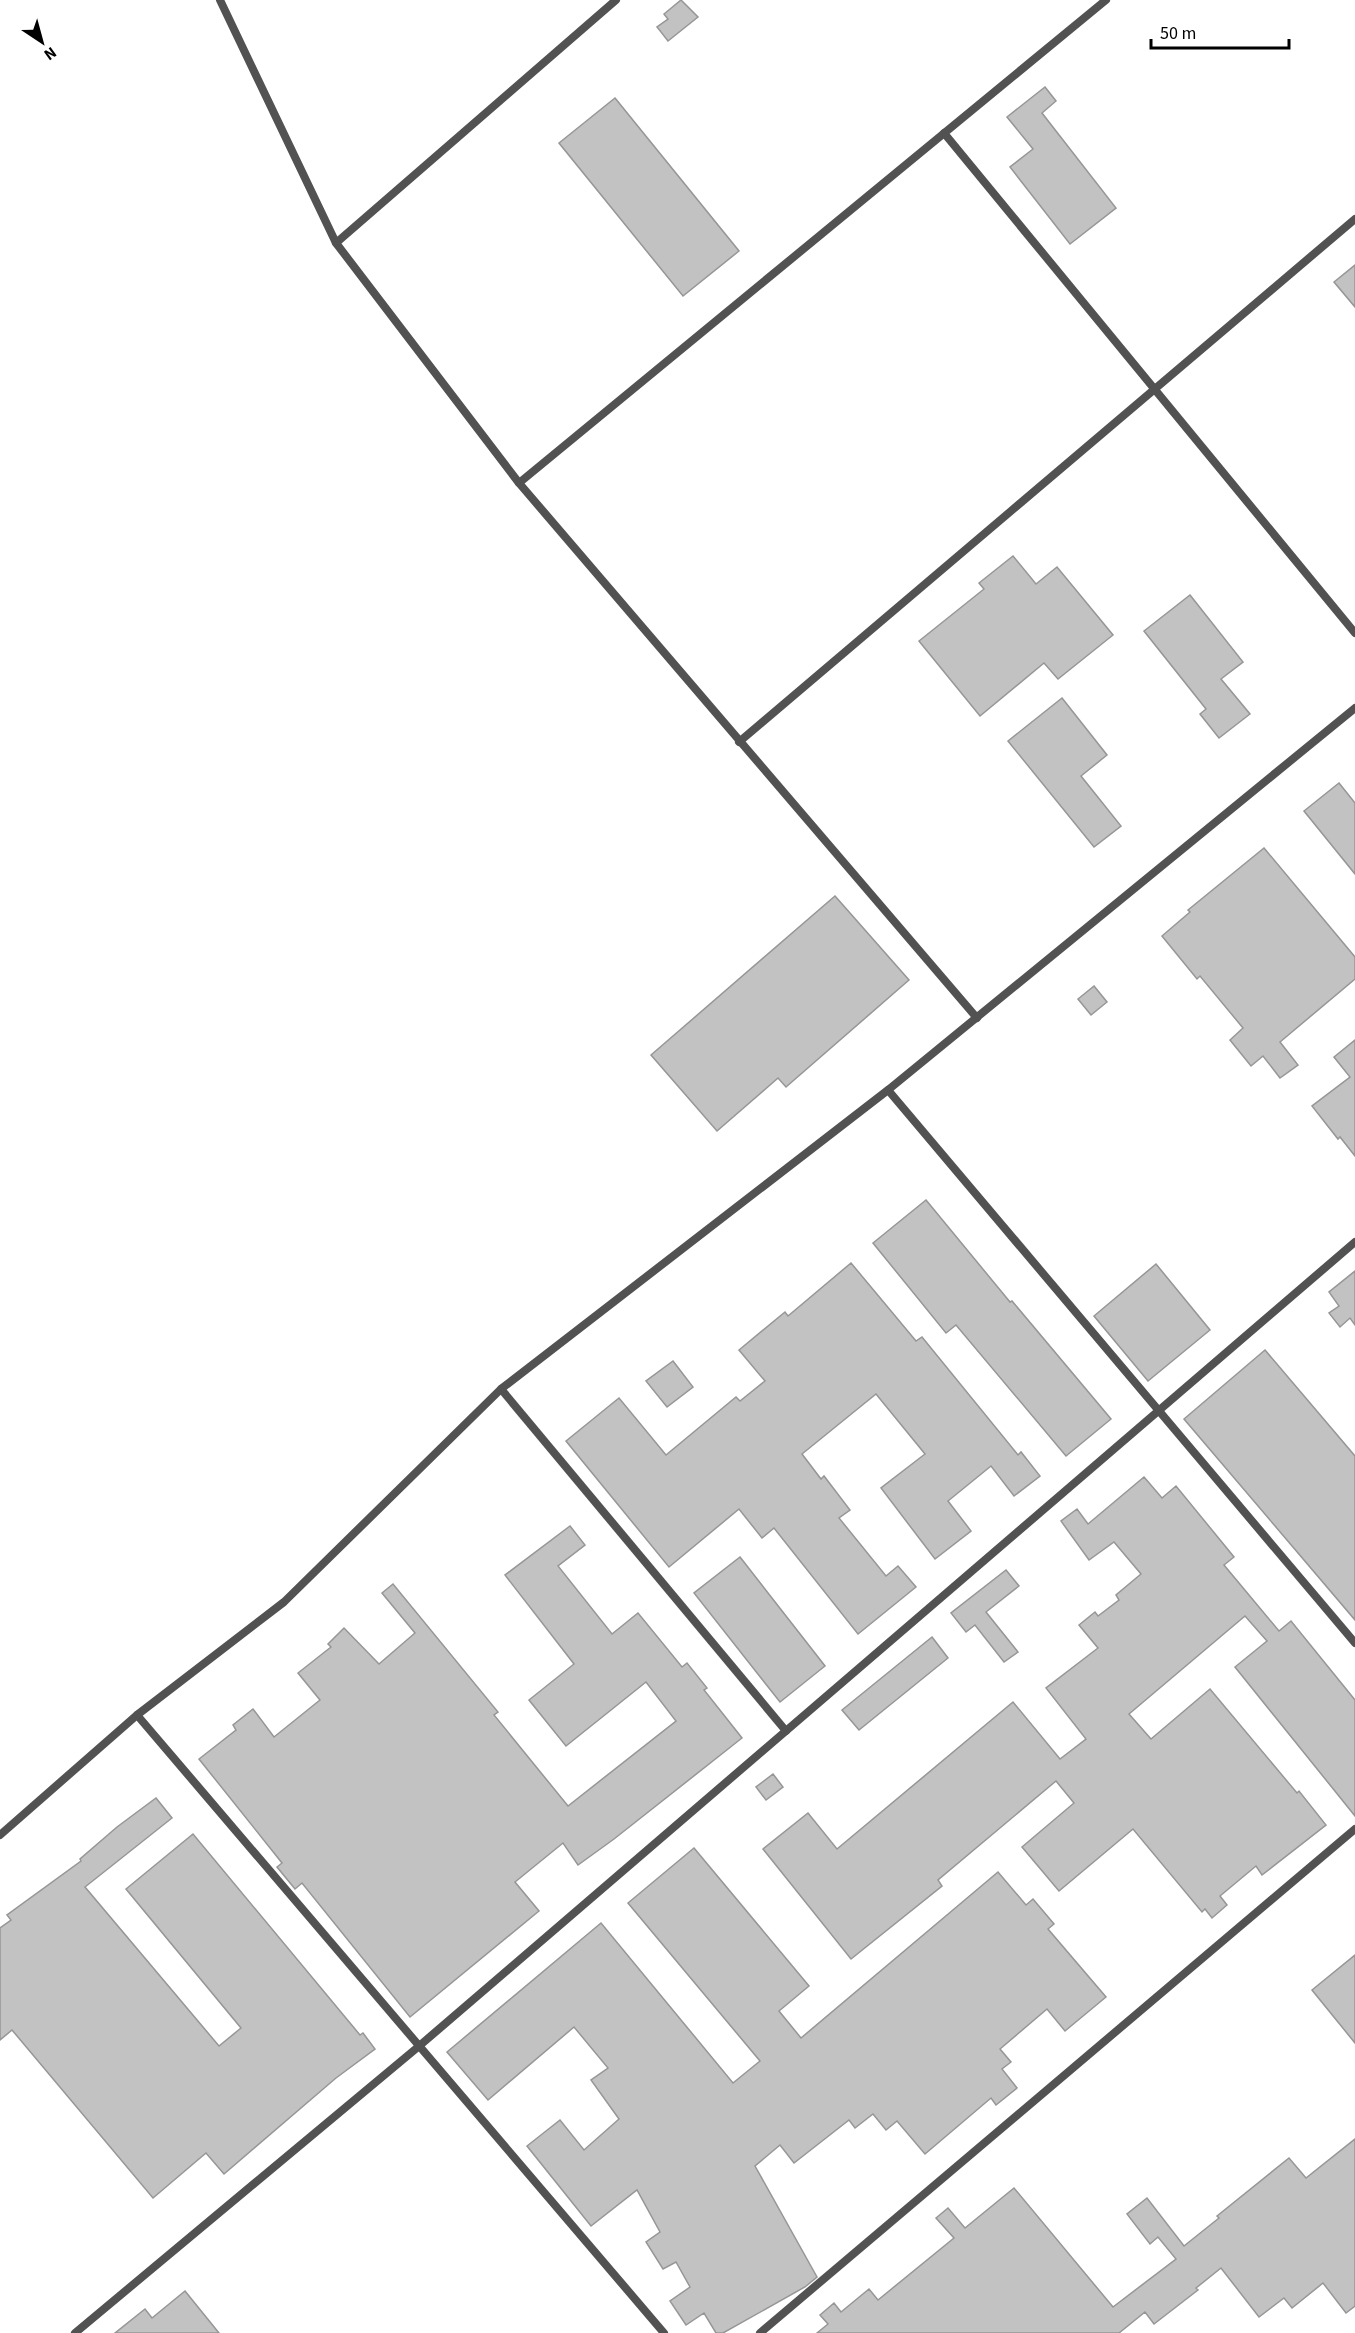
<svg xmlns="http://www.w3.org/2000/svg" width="1355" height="2333" font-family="'Source Sans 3',sans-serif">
  <rect width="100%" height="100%" fill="#fff"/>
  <g fill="#c2c2c2" stroke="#969696" stroke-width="1.5">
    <polygon points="681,0 698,17 668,41 657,27 668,19 664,14"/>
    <polygon points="1045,87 1056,101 1042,113 1116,208 1070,244 1010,167 1033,149 1007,117"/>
    <polygon points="615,98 739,251 683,296 559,143"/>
    <polygon points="1355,265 1355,307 1334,282"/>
    <polygon points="1013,556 1036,584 1057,567 1113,635 1058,679 1044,663 980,716 919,641 984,589 979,583"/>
    <polygon points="1190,595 1243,662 1221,679 1250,714 1219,738 1200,714 1206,709 1144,631"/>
    <polygon points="1062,698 1107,755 1081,776 1121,826 1094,847 1008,741"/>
    <polygon points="1339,783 1355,803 1355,874 1304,811"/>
    <polygon points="1264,848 1355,957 1355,979 1280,1042 1298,1065 1280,1078 1263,1056 1251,1066 1230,1040 1243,1028 1200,976 1197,979 1162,936 1190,912 1188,910"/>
    <polygon points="835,896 909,980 786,1087 778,1078 717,1131 651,1055"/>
    <polygon points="1094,986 1107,1002 1091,1015 1078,999"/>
    <polygon points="1355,1040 1355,1156 1340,1137 1338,1139 1312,1106 1350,1077 1334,1057"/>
    <polygon points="926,1200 1010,1302 1012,1301 1111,1419 1066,1456 956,1325 946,1333 873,1243"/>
    <polygon points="851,1263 916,1341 922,1337 1018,1455 1021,1452 1040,1476 1014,1496 991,1466 948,1501 971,1531 935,1559 881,1488 925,1454 876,1394 802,1454 821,1479 824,1476 850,1510 839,1518 886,1576 898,1566 916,1587 858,1634 774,1528 762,1538 739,1509 669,1567 566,1441 619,1398 666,1455 736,1397 740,1401 765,1381 739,1350 785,1312 788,1316"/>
    <polygon points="1156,1264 1210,1330 1148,1381 1094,1316"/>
    <polygon points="1355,1271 1355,1325 1350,1318 1340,1327 1329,1313 1339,1306 1329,1292"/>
    <polygon points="1265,1350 1355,1456 1355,1620 1184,1419"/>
    <polygon points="673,1361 693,1387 667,1407 646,1381"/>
    <polygon points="1144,1477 1162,1498 1176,1486 1234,1557 1224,1565 1279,1631 1291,1621 1355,1700 1355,1816 1235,1667 1267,1641 1245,1616 1129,1714 1151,1739 1210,1689 1297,1793 1299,1791 1326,1825 1262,1875 1256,1866 1220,1896 1227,1905 1212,1918 1205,1909 1202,1912 1133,1829 1059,1891 1022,1847 1074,1803 1056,1781 938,1880 942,1886 851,1959 763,1849 808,1813 837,1849 1013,1702 1060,1759 1086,1739 1046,1688 1098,1648 1079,1625 1095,1612 1098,1616 1119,1600 1116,1595 1141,1574 1114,1542 1089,1560 1061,1521 1077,1509 1088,1524"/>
    <polygon points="570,1526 585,1545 558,1566 612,1634 638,1613 682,1667 687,1663 707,1688 704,1690 742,1738 614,1839 578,1865 563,1843 515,1882 539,1911 410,2017 302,1883 295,1889 277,1867 282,1863 199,1759 236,1730 233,1725 253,1709 274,1737 320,1700 298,1673 331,1647 328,1644 344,1628 379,1664 415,1633 382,1593 393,1584 498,1712 494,1715 568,1806 676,1721 646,1682 566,1746 529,1700 574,1664 505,1575"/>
    <polygon points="740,1557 825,1666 780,1702 694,1593"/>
    <polygon points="1006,1570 1019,1586 986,1612 1018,1652 1004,1662 975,1625 966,1632 951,1613"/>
    <polygon points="932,1637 948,1658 859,1730 842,1710"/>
    <polygon points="773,1774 783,1787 766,1800 756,1787"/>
    <polygon points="156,1798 172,1818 85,1887 219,2046 241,2028 126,1889 193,1834 360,2035 363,2033 375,2049 336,2078 224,2174 206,2153 153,2198 12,2030 0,2040 0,1928 11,1920 7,1915 81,1861 80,1859 117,1827"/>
    <polygon points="694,1848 809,1986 779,2011 801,2038 998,1872 1026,1905 1033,1899 1054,1924 1048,1929 1106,1997 1065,2031 1047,2009 1000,2049 1011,2062 1002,2069 1017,2088 996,2105 991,2098 925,2154 897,2121 886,2130 873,2114 855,2128 849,2120 794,2163 780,2145 755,2166 817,2277 805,2287 723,2333 716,2333 704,2313 686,2325 670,2301 690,2287 676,2262 663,2269 646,2242 660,2232 637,2190 591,2226 527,2146 560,2120 584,2150 619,2119 591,2080 608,2068 574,2027 488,2100 447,2052 601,1923 733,2083 760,2061 628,1903"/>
    <polygon points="1355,1955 1355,2043 1312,1990"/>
    <polygon points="1355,2139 1355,2306 1346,2313 1323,2283 1292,2308 1284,2298 1259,2317 1221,2268 1196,2288 1198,2290 1154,2324 1145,2312 1119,2333 817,2333 828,2324 820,2315 834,2303 841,2312 869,2289 878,2300 954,2238 936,2218 948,2208 965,2228 1014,2188 1113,2307 1176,2259 1158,2237 1150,2244 1127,2214 1147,2198 1184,2246 1219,2218 1217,2216 1289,2158 1306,2178"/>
    <polygon points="185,2291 219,2333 115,2333 145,2309 152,2318"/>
  </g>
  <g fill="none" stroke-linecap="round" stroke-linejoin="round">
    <g stroke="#525252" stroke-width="8">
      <polyline points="220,0 336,243 519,483 977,1018"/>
      <polyline points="944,133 1355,633"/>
      <polyline points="336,243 616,0"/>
      <polyline points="519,483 1106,0"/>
      <polyline points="739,742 1355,219"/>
      <polyline points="888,1090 1355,1643"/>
      <polyline points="501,1389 786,1731"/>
      <polyline points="137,1715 664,2333"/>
      <polyline points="0,1835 137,1715 284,1602 501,1389 888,1090 1355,708"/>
      <polyline points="75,2333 418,2047 1355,1242"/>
      <polyline points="760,2333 1355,1829"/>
    </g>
  </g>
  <g transform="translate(42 42) rotate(144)" stroke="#ffffff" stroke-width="4.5" paint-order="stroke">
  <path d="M0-4.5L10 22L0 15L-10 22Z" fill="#000000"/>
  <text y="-9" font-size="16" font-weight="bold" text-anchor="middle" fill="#000000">N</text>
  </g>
  <path d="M1151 39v9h138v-9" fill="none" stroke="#000000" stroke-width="3"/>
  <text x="1160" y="39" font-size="18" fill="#000000" stroke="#ffffff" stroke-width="4.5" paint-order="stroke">50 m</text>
</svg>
